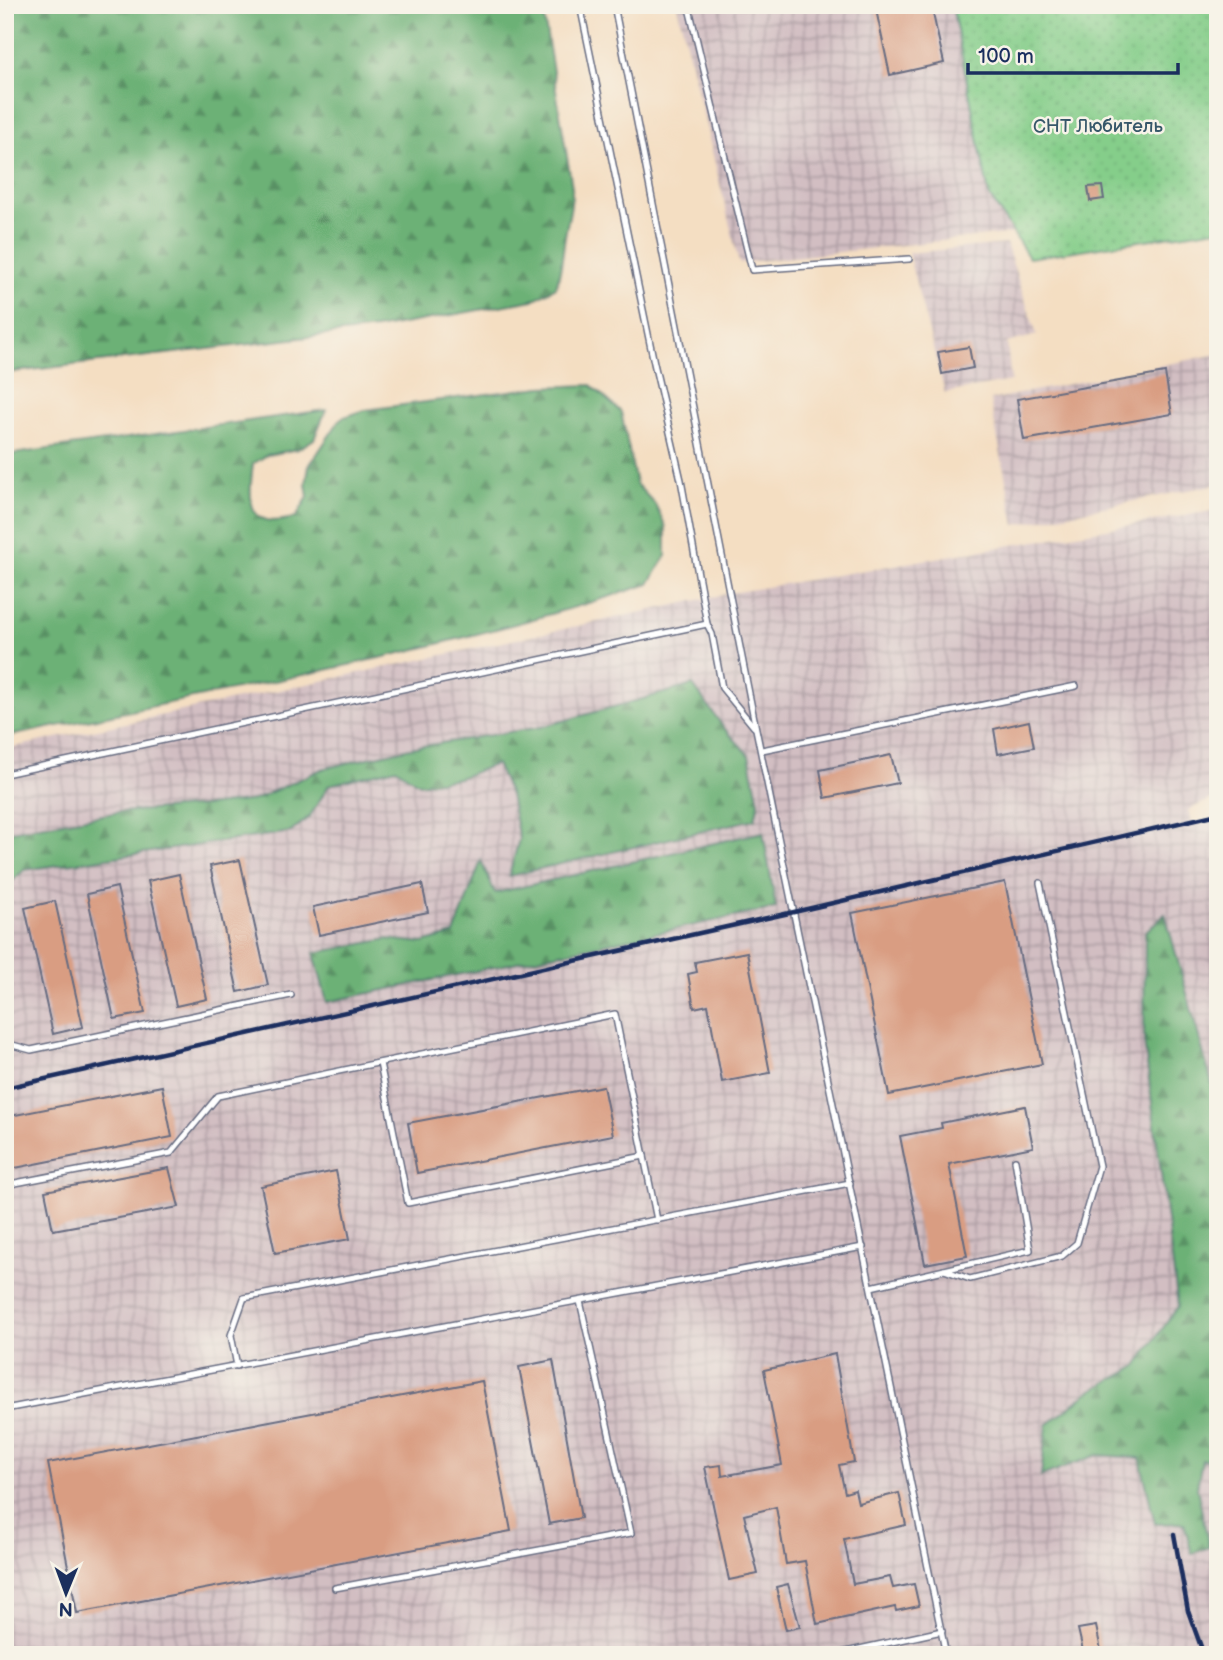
<svg xmlns="http://www.w3.org/2000/svg" width="1223" height="1660" font-family="'Balsamiq Sans',sans-serif">
  <defs>
    <pattern id="industrial-grid" width="8" height="8" patternUnits="userSpaceOnUse" patternTransform="scale(1.75)"><rect width="8" height="8" fill="#d2bec2"/><path d="M0 4h8M4 0v8" fill="none" stroke="#aa9ba1"/></pattern>
    <pattern id="green-dots" width="8" height="8" patternUnits="userSpaceOnUse" patternTransform="scale(1.75)"><rect width="8" height="8" fill="#85ce8a"/><path d="M2 2h.1M6 6h.1" fill="none" stroke="#72b17a" stroke-width="1.8" stroke-linecap="round"/></pattern>
    <pattern id="forest-firs" width="22" height="20" patternUnits="userSpaceOnUse" patternTransform="scale(1.75)"><rect width="22" height="20" fill="#6cb176"/><path d="M5 1l3.5 6h-7zM16 11l3.5 6h-7z" fill="#589064"/></pattern>
  </defs>
  <rect width="100%" height="100%" fill="#f7f3e8"/>
  <filter id="ink" filterUnits="userSpaceOnUse"><feTurbulence type="fractalNoise" baseFrequency=".0143" numOctaves="2"/><feDisplacementMap in="SourceGraphic" scale="14" xChannelSelector="R" yChannelSelector="G"/><feConvolveMatrix kernelMatrix="1 2 1 2 8 2 1 2 1" color-interpolation-filters="sRGB"/></filter>
  <filter id="wash" filterUnits="userSpaceOnUse"><feTurbulence type="fractalNoise" baseFrequency=".00686" numOctaves="4" result="noise"/><feDisplacementMap in="SourceGraphic" scale="28" xChannelSelector="R" yChannelSelector="G"/><feGaussianBlur stdDeviation="1.57" result="paint"/><feColorMatrix in="noise" values="0 0 0 0 0 0 0 0 0 0 0 0 0 0 0 0 0 1.4 0 .05"/><feComposite in="paint" operator="in"/></filter>
  <g filter="url(#wash)">
    <rect width="100%" height="100%" fill="#f4dec2"/>
    <g fill="url(#industrial-grid)">
      <polygon points="677,5 952,5 989,195 1014,233 739,263"/>
      <polygon points="1006,244 1037,335 1007,343 1011,381 945,393 908,253"/>
      <polygon points="1218,354 1218,484 1015,525 990,400"/>
      <polygon points="1218,510 1218,796 1188,810 1192,825 1218,820 1218,1655 5,1655 5,749 731,593"/>
    </g>
    <polygon fill="url(#green-dots)" stroke="#507e74" stroke-width="2" points="952,5 1218,5 1218,229 1029,258 989,195"/>
    <g fill="url(#forest-firs)" stroke="#44706a" stroke-width="2">
      <path d="M5,5H542L572,187C573,207 566,224 564,243C562,259 561,272 556,287L533,300L376,329L5,373Z"/>
      <path d="M591,385L621,412L636,484L655,504L666,527V556L649,584C440,653 221,691 5,737V455L326,410L314,439L298,449L267,455L253,464C248,502 247,532 296,517L308,497L306,484L309,466L341,418L365,410L541,387Z"/>
      <polygon points="693,685 724,728 749,755 759,802 755,819 509,876 519,839 510,795 496,764 459,778 419,784 396,768 329,785 310,816 291,832 24,870 5,888 5,832 120,812 206,806 254,800 322,769 410,748 541,727"/>
      <polygon points="763,832 776,908 327,1002 314,953 388,939 423,943 454,934 481,861 495,893"/>
      <polygon points="1165,914 1218,1106 1218,1461 1202,1460 1197,1488 1209,1547 1192,1554 1184,1523 1155,1524 1140,1458 1097,1455 1041,1476 1047,1425 1090,1391 1136,1367 1178,1306 1144,1041 1145,932"/>
    </g>
    <g id="blocks">
      <g fill="#d99d82">
        <polygon points="875,5 931,5 944,63 890,75"/>
        <polygon points="1102,186 1104,199 1090,201 1088,187"/>
        <polygon points="969,347 973,368 942,374 938,352"/>
        <polygon points="1165,373 1172,414 1024,440 1017,399"/>
        <polygon points="1029,721 1034,747 998,754 994,729"/>
        <polygon points="891,755 898,783 825,798 820,770"/>
        <polygon points="240,860 268,985 238,992 210,866"/>
        <polygon points="179,874 207,999 176,1006 148,881"/>
        <polygon points="1005,882 1042,1064 889,1095 852,913"/>
        <polygon points="422,884 428,912 319,935 313,907"/>
        <polygon points="117,887 145,1013 114,1019 87,894"/>
        <polygon points="55,901 83,1027 53,1034 25,908"/>
        <polygon points="747,952 770,1073 722,1082 708,1005 694,1008 688,974 697,972 695,962"/>
        <polygon points="162,1086 172,1137 5,1170 5,1117"/>
        <polygon points="603,1086 613,1135 417,1173 408,1123"/>
        <polygon points="1025,1106 1033,1147 949,1164 967,1256 925,1264 900,1136 942,1128 941,1123"/>
        <polygon points="169,1168 179,1207 53,1230 45,1191"/>
        <polygon points="336,1171 350,1239 275,1253 261,1186"/>
        <polygon points="835,1354 854,1462 839,1465 845,1493 855,1490 858,1503 899,1493 906,1525 844,1539 853,1584 890,1577 893,1588 914,1584 919,1606 896,1611 895,1607 817,1624 805,1561 786,1564 776,1507 744,1515 758,1574 729,1580 705,1467 721,1465 722,1476 782,1465 764,1370"/>
        <polygon points="553,1360 581,1518 549,1524 519,1367"/>
        <polygon points="482,1381 511,1531 77,1613 48,1463"/>
        <polygon points="788,1584 800,1627 786,1630 776,1587"/>
        <polygon points="1096,1626 1102,1655 1084,1655 1078,1629"/>
      </g>
    </g>
  </g>
  <g filter="url(#ink)">
    <use href="#blocks" fill-opacity="0" stroke="#676c81" stroke-width="2"/>
    <g fill="none" stroke-linecap="round" stroke-linejoin="round">
      <defs>
        <g id="service">
          <polyline points="580,5 654,363 681,480 707,624 712,634 722,688 754,727"/>
          <polyline points="614,5 756,729 946,1655"/>
          <polyline points="688,5 689,8 702,5"/>
          <polyline points="689,8 752,270 909,259"/>
          <polyline points="762,750 1076,686"/>
          <polyline points="5,774 707,624"/>
          <polyline points="5,1043 31,1050 291,995"/>
          <polyline points="380,1063 408,1203 644,1156"/>
          <polyline points="5,1185 171,1153 218,1096 615,1014 657,1220"/>
          <polyline points="944,1270 970,1279 1062,1256 1077,1243 1099,1166 1040,883"/>
          <polyline points="871,1287 1030,1250 1015,1160"/>
          <polyline points="237,1366 231,1335 244,1298 850,1183"/>
          <polyline points="5,1409 863,1247"/>
          <polyline points="335,1588 631,1533 580,1301"/>
          <polyline points="832,1655 942,1631"/>
        </g>
      </defs>
      <use href="#service" stroke="#676c81" stroke-width="8"/>
      <use href="#service" stroke="#fff" stroke-width="5"/>
      <g stroke="#1b2f5e" stroke-width="4.5">
        <polyline points="5,1088 794,912 1218,814"/>
        <polyline points="1174,1534 1188,1611 1204,1655"/>
      </g>
    </g>
  </g>
  <g text-anchor="middle" dominant-baseline="central" stroke-width="5" stroke-linejoin="round" paint-order="stroke">
    <g font-size="19" fill="#365769" stroke="#f7f3e8">
      <text x="1098" y="126">СНТ Любитель</text>
    </g>
  </g>
  <rect width="1223" height="1660" fill="none" stroke="#f7f3e8" stroke-width="28"/>
  <g transform="translate(66 1593) rotate(181)" stroke="#f7f3e8" stroke-width="5" paint-order="stroke">
  <path d="M0-5L12 26L0 18L-12 26Z" fill="#1b2f5e"/>
  <text y="-10" font-size="19" font-weight="bold" text-anchor="middle" fill="#1b2f5e">N</text>
  </g>
  <path d="M968 63v10h210v-10" fill="none" stroke="#1b2f5e" stroke-width="3.5"/>
  <text x="978" y="63" font-size="21" fill="#1b2f5e" stroke="#f7f3e8" stroke-width="5" paint-order="stroke">100 m</text>
</svg>
